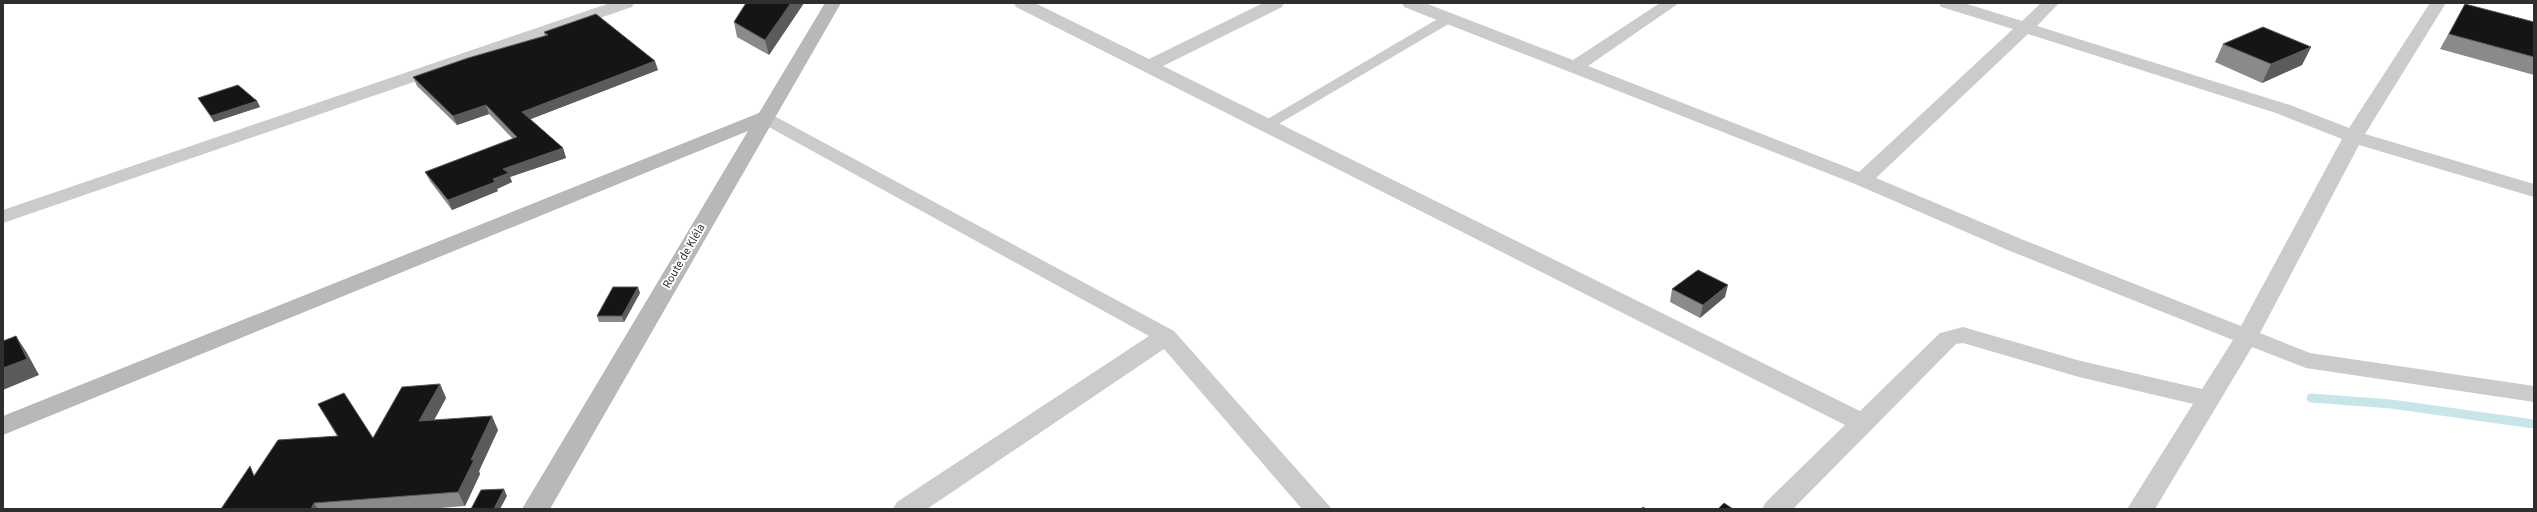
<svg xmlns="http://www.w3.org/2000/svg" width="2537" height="512" font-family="'Source Sans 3',sans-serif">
  <rect width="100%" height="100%" fill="#fff"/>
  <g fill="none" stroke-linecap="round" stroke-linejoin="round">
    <polyline stroke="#c8e5ea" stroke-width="9" points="2311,398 2391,404 2534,424"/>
    <polyline stroke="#cbcbcb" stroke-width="10" points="1267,125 1449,18"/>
    <g fill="#cbcbcb" fill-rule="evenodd">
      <polygon points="610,3 634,3 632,7 3,223 3,210"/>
      <path d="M1014,3H1035L1149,59L1263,3H1284L1282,7L1163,66L1860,411L1940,333L1963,327L2081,361L2202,389L2233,340L2010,251L1855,184L1404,7L1402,3H1425L1573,60L1660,3H1679L1588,66L1859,172L2013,29L1941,7L1939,3H1964L2022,21L2041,3H2059L2037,26L2290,105L2349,128L2430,3H2446L2365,134L2534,184V197L2359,145L2260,333L2310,353L2534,386V402L2306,368L2252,347L2155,509H2127L2193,404L2079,377L1963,343L1956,344L1793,509H1762L1766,502L1845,425L1016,7ZM2028,34L2276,113L2342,139L2241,326L2026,241L1876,178Z"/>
      <polygon points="765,111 1174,331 1332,509 1302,509 1164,349 927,509 893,509 897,502 1149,336 758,121 755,117 758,113"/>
    </g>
    <polygon fill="#b8b8b8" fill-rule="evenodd" points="825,3 841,3 550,509 522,509 748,131 3,435 3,416 759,113"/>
  </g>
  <g fill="#8a8a8a">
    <polygon points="804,3 769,55 737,37 734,22"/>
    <polygon points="2465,4 2534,22 2534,75 2440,49"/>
    <polygon points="544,32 658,70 530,119 563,148 566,158 510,177 512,182 497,189 498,191 452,210 430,181 425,172 513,139 489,114 457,125 417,86 413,77 545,36"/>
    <polygon points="2223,44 2311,47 2302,65 2262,83 2215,62"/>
    <polygon points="198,98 257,101 260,107 214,122 201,103"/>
    <polygon points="1672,289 1725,297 1700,318 1670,302"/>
    <polygon points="640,293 624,322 599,322 597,316"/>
    <polygon points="440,384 446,398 434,420 498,430 479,471 480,474 465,506 428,509 221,509 255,475 337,436 318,404 373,438"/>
  </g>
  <g fill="#5b5b5b">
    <polygon points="791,3 804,3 769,55 765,40"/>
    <polygon points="2311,47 2302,65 2262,83 2271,64"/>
    <polygon points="655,61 658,70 526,121 522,112"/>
    <polygon points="257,101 260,107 214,122 211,116"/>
    <polygon points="486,105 489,114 457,125 453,116"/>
    <polygon points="563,148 566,158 510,177 512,182 497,189 498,191 452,210 448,200 493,179 503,169"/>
    <polygon points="1728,285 1725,297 1700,318 1703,305"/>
    <polygon points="638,287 640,293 624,322 622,316"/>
    <polygon points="16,336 27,353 39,375 3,390 3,368"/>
    <polygon points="440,384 446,398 426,435 419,421"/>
    <polygon points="492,416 498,430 479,471 480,474 465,506 458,492 471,460"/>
    <polygon points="504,489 507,496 500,509 494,509"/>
    <polygon points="314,503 318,509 311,509"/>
  </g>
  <g fill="#151515" stroke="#5b5b5b">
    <polygon points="746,3 791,3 765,40 734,22"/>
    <polygon points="2465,4 2534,22 2534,57 2449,34"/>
    <polygon points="596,14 655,61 522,112 563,148 503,169 509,173 493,179 495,182 448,200 425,172 517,137 486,105 453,116 413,77 468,58 548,35 544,32"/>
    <polygon points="2263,27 2311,47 2271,64 2223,44"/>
    <polygon points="238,85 257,101 211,116 198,98"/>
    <polygon points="1698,270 1728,285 1703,305 1672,289"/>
    <polygon points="613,287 638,287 622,316 597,316"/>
    <polygon points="16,336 27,359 3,368 3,341"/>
    <polygon points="440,384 419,421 492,416 471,460 474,460 458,492 314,503 311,509 221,509 250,466 254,476 278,440 338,436 318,404 344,393 373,438 402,387"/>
    <polygon points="504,489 494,509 471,509 481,490"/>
    <polygon points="1724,503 1733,509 1718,509"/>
    <polygon points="1643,507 1646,509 1641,509"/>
  </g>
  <g text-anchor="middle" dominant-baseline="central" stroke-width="4" stroke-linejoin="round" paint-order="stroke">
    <g font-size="12" fill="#2e2e2e" stroke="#fff">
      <text transform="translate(684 256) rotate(-60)">Route de Kléla</text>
    </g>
  </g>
  <rect width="2537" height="512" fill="none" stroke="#2e2e2e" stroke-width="8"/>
</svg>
